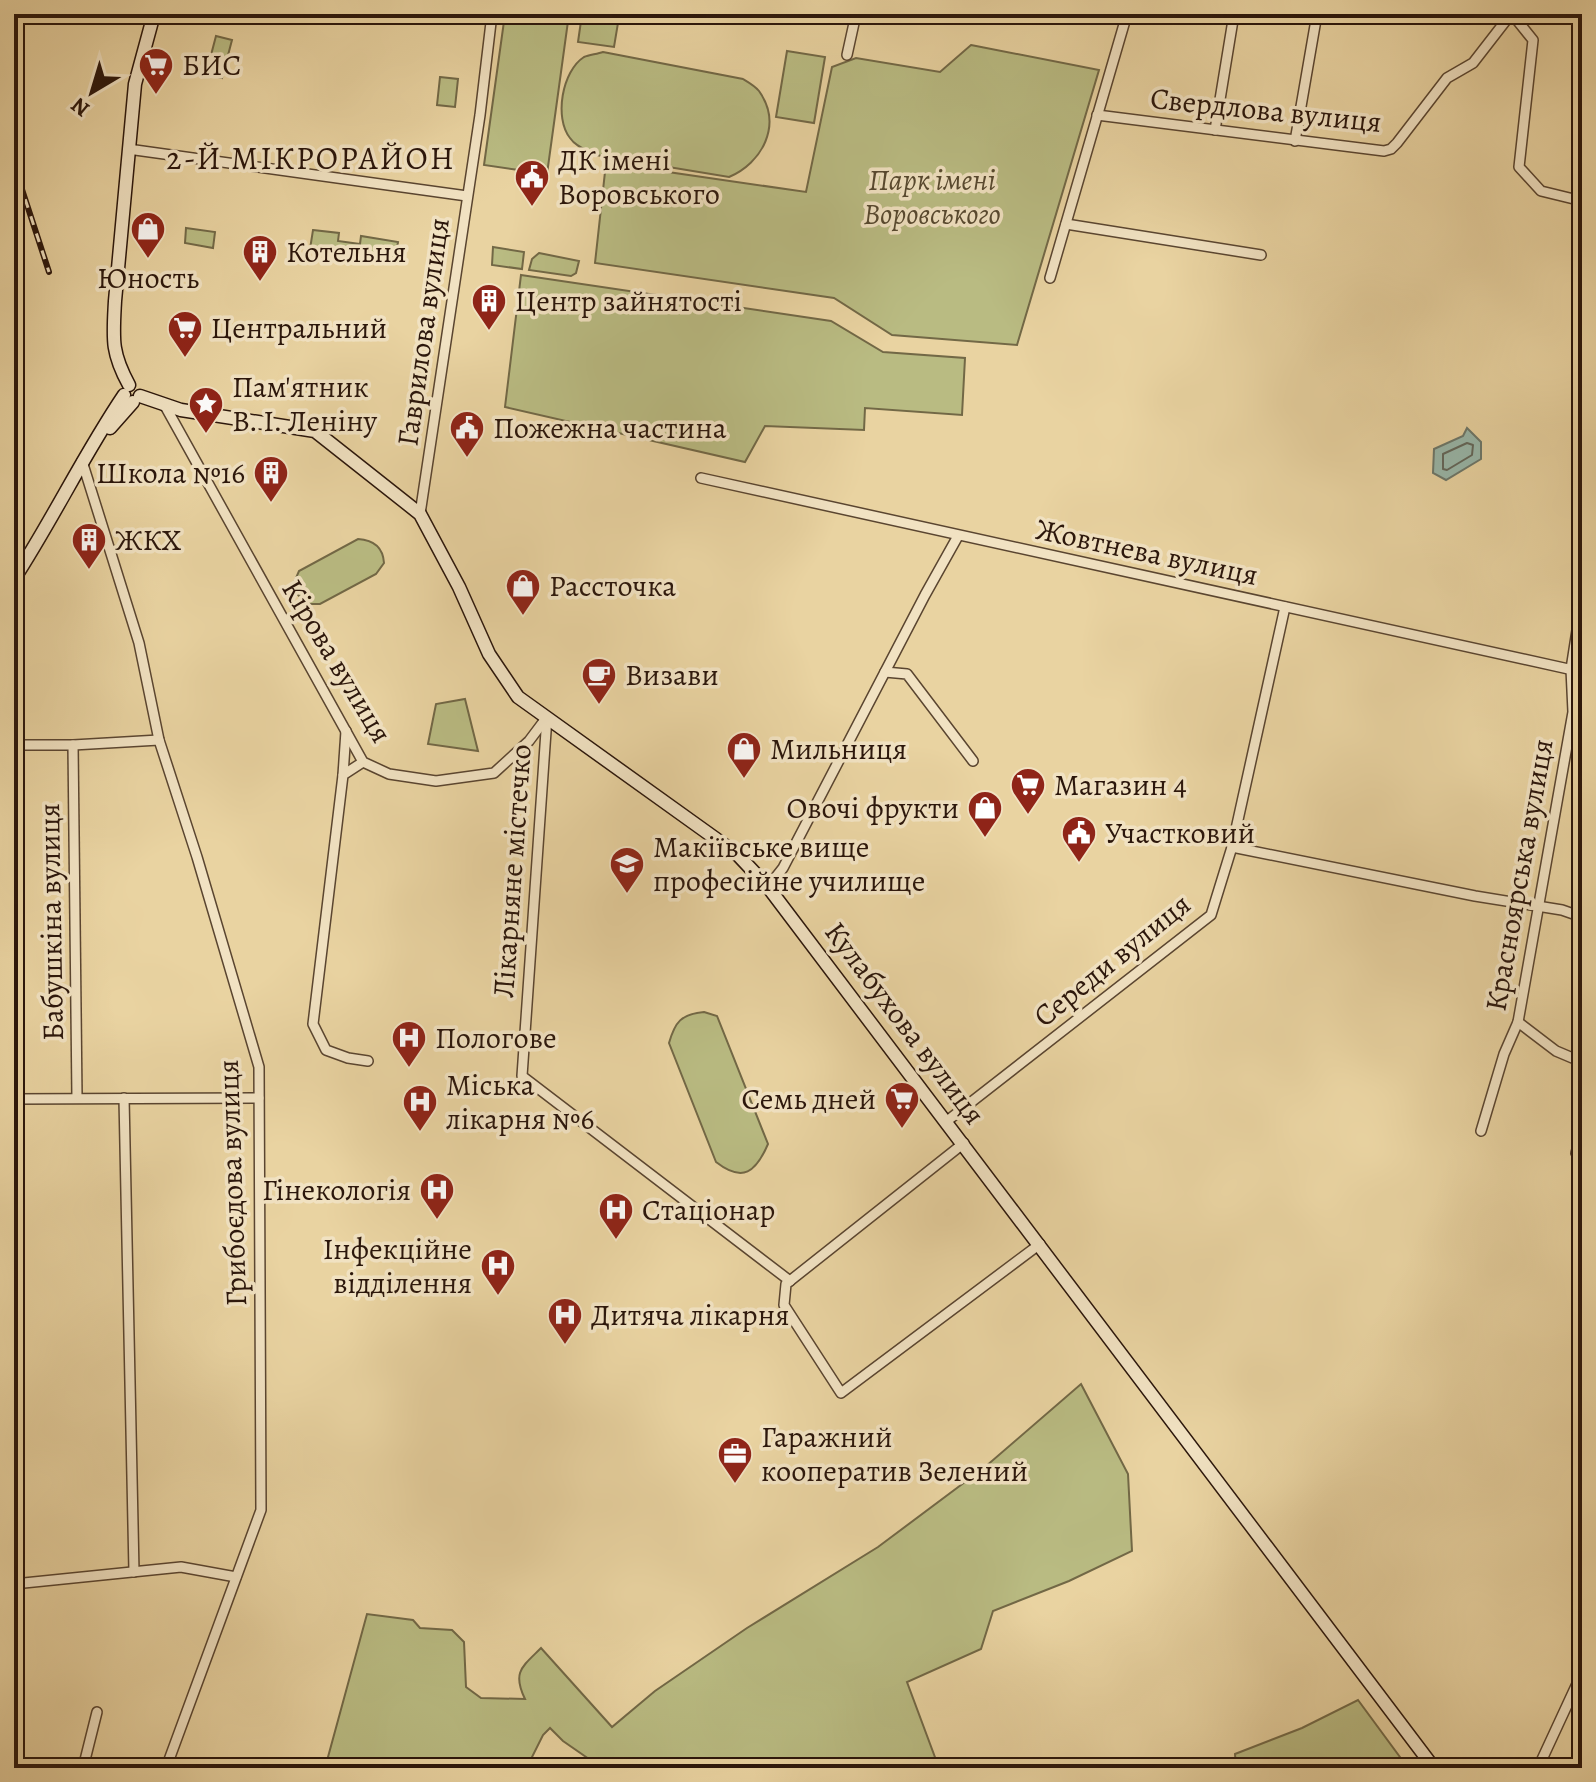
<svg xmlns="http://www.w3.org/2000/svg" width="1596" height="1782" font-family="Alegreya,serif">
  <rect width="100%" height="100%" fill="#e9d3a1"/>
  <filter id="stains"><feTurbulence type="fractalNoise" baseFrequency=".0025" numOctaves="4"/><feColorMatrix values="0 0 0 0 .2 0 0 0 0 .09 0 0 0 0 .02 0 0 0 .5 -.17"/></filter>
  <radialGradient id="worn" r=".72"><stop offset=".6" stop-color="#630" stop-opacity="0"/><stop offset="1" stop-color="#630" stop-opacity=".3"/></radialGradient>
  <g fill="#b9bb82" stroke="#726846" stroke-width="2">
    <polygon points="505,14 569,14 547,174 484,165"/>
    <polygon points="582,14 619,17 614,47 578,42"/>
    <polygon points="216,36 232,40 222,78 206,74"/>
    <polygon points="971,45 1099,70 1017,345 892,335 834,298 595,263 606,163 806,192 832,67 856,58 940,72"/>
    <polygon points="787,51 825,57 814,123 776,117"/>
    <path d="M603,52L743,79C748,82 755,86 759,91C783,125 762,163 729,177L596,155C587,150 576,147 570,138C554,118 562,71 584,57C589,55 597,54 603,52Z"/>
    <polygon points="440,77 458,79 455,107 437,105"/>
    <polygon points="186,228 215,232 213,248 185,243"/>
    <polygon points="313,230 339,233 338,241 360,244 361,236 398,242 395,261 310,249"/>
    <polygon points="493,247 524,252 522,269 492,265"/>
    <polygon points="539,253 579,261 576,273 571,276 529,270 532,259"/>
    <polygon points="521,275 831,321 883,352 965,358 962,415 865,408 864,430 765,426 745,462 505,407"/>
    <path d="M358,539C374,540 383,547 384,563L376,574L320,604H308L298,595L293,585L299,571Z"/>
    <polygon points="465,699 478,751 428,744 436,704"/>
    <path d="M704,1012L717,1016L768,1144C756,1172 743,1183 716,1162L669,1043C675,1022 681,1014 704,1012Z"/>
    <path d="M1081,1384L1128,1474L1132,1551L1069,1581L993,1611L981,1649L907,1682L939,1768H602L563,1741L550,1728L543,1735L529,1763L538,1768H325L367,1614L413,1620L420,1628L452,1630L464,1642L466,1687L481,1698L525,1699C512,1672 522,1667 541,1648L612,1727L655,1691L747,1628L878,1547L985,1467Z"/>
    <polygon points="1358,1700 1408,1768 1236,1768 1235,1754 1302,1728"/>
  </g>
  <polygon fill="#98b7aa" stroke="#6c776a" stroke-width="2" points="1467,428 1481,442 1481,459 1446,480 1433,473 1434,449 1463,436"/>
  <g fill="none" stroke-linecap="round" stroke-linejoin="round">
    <polygon stroke="#62665a" stroke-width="2" points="1467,443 1473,445 1472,455 1447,470 1443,469 1443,454"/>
    <defs>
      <g id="street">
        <polyline points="1512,14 1533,40 1519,167 1541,191 1582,201"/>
        <polyline points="847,55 856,14"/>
        <polyline points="1097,115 1384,151 1391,149 1397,143 1447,78 1473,63 1511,14"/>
        <polyline points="1215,130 1234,14"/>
        <polyline points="1295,141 1317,14"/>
        <polyline points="128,149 467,196"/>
        <polyline points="1066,224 1261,255"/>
        <polyline points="1050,278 1127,14"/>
        <polyline points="164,404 363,762 389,774 436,781 494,773 529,741 547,717"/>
        <polyline points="82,461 139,643 159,740 197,857 259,1067 261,1510 166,1768"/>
        <polyline points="701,478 1582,672"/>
        <polyline points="420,514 480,115 492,14"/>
        <polyline points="885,672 907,674 973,761"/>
        <polyline points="547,717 522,1076 790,1281"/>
        <polyline points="14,745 73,745 159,740"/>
        <polyline points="73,745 77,1098"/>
        <polyline points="363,762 343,775 313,1024 326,1050 348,1058 368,1061"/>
        <polyline points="343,775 346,731"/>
        <polyline points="1232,847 1475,896 1562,910 1582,917"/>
        <polyline points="768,887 783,868 925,595 958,536"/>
        <polyline points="1518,1022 1556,1051 1582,1062"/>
        <polyline points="124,1098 134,1572"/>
        <polyline points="14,1099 259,1098"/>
        <polyline points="947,1121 1211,915 1232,847 1285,607"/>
        <polyline points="1481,1131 1504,1054 1518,1022 1573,712 1571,669 1582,598"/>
        <polyline points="964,1143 786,1284 784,1305 841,1393 1040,1244"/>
        <polyline points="1576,1153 1582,1133"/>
        <polyline points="14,1584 181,1567 236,1577"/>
        <polyline points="83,1768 97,1712"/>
        <polyline points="1538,1768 1582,1673"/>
      </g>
      <g id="secondary">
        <path d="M129,385C111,352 113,339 115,301L135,84L154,14"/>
        <polyline points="140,396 181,410 315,431 353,461 420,514 459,587 489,654 518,697 737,854 768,887 1434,1768"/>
        <polyline points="110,428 133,402"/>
        <path d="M14,579C53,519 84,454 124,395"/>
      </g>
    </defs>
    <use href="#street" stroke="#5a4530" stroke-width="12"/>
    <use href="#secondary" stroke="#2b160b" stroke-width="15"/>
    <use href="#street" stroke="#f1e2c2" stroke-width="9"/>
    <use href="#secondary" stroke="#f1e2c2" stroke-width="12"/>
    <defs>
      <polyline id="rail" points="14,165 49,272"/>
    </defs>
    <use href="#rail" stroke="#2b160b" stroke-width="6"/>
    <use href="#rail" stroke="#f1e2c2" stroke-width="3" stroke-dasharray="9" stroke-linecap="butt"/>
  </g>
  <defs>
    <symbol id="supermarket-pin" viewBox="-11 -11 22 30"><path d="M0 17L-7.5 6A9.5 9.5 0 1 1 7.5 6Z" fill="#8f2418" stroke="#f1e2c2"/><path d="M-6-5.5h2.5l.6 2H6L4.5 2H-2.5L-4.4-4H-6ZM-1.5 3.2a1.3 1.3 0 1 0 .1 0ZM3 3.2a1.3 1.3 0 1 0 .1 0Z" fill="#fff"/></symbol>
    <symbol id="civic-pin" viewBox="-11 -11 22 30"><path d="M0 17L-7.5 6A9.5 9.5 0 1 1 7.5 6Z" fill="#8f2418" stroke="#f1e2c2"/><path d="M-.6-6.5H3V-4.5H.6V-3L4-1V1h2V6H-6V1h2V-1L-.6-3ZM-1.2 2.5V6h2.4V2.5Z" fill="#fff"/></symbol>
    <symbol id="shop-pin" viewBox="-11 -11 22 30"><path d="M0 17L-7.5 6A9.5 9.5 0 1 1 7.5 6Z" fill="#8f2418" stroke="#f1e2c2"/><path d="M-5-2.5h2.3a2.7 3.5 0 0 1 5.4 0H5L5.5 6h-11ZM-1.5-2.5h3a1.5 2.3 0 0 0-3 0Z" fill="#fff"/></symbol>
    <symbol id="building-pin" viewBox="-11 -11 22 30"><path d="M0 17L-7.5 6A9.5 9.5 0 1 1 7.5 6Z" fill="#8f2418" stroke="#f1e2c2"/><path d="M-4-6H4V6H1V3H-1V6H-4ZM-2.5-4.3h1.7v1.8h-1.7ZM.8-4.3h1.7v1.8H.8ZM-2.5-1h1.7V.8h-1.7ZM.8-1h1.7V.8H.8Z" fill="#fff"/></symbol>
    <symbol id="sight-pin" viewBox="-11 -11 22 30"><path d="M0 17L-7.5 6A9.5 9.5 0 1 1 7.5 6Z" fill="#8f2418" stroke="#f1e2c2"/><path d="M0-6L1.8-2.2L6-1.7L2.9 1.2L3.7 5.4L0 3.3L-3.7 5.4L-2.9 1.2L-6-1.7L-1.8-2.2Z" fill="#fff"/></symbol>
    <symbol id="cafe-pin" viewBox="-11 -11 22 30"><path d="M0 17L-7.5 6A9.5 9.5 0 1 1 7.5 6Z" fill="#8f2418" stroke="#f1e2c2"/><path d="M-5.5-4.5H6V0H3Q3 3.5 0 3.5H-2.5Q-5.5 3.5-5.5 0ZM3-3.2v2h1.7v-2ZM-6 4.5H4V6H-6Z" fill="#fff"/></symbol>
    <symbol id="university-pin" viewBox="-11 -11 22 30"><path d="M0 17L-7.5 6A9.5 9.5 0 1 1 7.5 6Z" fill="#8f2418" stroke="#f1e2c2"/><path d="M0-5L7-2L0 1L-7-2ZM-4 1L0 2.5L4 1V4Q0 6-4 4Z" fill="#fff"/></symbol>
    <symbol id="hospital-pin" viewBox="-11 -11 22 30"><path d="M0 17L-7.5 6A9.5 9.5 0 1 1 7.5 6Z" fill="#8f2418" stroke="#f1e2c2"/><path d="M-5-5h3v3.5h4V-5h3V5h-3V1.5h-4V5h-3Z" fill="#fff"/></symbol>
    <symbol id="office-pin" viewBox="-11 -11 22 30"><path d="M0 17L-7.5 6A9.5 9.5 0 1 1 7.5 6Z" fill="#8f2418" stroke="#f1e2c2"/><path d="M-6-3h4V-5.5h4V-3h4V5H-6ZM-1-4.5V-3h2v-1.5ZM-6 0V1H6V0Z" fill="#fff"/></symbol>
  </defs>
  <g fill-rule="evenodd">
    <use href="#supermarket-pin" x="136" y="45" width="40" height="54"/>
    <use href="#civic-pin" x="512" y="157" width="40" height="54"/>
    <use href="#shop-pin" x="128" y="209" width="40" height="54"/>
    <use href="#building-pin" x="240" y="232" width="40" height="54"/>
    <use href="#building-pin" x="469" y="281" width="40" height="54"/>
    <use href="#supermarket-pin" x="165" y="308" width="40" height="54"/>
    <use href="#sight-pin" x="186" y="384" width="40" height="54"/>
    <use href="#civic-pin" x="447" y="408" width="40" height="54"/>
    <use href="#building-pin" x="251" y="453" width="40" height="54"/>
    <use href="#building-pin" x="69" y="520" width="40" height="54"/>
    <use href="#shop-pin" x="503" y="566" width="40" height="54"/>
    <use href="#cafe-pin" x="579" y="655" width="40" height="54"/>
    <use href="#shop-pin" x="724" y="729" width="40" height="54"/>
    <use href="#supermarket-pin" x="1008" y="765" width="40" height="54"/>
    <use href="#shop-pin" x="965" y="788" width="40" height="54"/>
    <use href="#civic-pin" x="1059" y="813" width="40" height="54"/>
    <use href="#university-pin" x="607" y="844" width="40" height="54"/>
    <use href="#hospital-pin" x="389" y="1018" width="40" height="54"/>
    <use href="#supermarket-pin" x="882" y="1079" width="40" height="54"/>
    <use href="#hospital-pin" x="400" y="1082" width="40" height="54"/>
    <use href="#hospital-pin" x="417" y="1170" width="40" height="54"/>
    <use href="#hospital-pin" x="596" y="1190" width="40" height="54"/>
    <use href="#hospital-pin" x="478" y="1246" width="40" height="54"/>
    <use href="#hospital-pin" x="545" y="1295" width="40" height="54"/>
    <use href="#office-pin" x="715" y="1434" width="40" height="54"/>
  </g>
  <g text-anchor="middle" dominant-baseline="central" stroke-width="7" stroke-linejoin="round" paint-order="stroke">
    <g font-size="30" fill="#2b160b" stroke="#f1e2c2" text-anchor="start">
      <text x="182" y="65">БИС</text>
      <text x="558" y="160">ДК імені<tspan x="558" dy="34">Воровського</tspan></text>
      <text x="286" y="252">Котельня</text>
      <text x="148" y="278" text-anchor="middle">Юность</text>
      <text x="515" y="301">Центр зайнятості</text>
      <text x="211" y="328">Центральний</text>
      <text x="232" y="387">Пам'ятник<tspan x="232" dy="34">В. І. Леніну</tspan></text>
      <text x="493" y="428">Пожежна частина</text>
      <text x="245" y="473" text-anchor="end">Школа №16</text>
      <text x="115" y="540">ЖКХ</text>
      <text x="549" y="586">Рассточка</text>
      <text x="625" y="675">Визави</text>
      <text x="770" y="749">Мильниця</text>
      <text x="1054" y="785">Магазин 4</text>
      <text x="959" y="808" text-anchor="end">Овочі фрукти</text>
      <text x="1105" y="833">Участковий</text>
      <text x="653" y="847">Макіївське вище<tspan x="653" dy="34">професійне училище</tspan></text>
      <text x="435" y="1038">Пологове</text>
      <text x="446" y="1085">Міська<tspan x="446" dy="34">лікарня №6</tspan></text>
      <text x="876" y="1099" text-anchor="end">Семь дней</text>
      <text x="411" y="1190" text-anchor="end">Гінекологія</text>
      <text x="642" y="1210">Стаціонар</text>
      <text x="472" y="1249" text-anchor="end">Інфекційне<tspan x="472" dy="34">відділення</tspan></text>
      <text x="591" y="1315">Дитяча лікарня</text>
      <text x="761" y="1437">Гаражний<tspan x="761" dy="34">кооператив Зелений</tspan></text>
    </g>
    <g font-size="30" fill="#2b160b" stroke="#f1e2c2">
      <text transform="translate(1266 110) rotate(6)">Свердлова вулиця</text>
      <text transform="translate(423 332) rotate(-82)">Гаврилова вулиця</text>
      <text transform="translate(1147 552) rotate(12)">Жовтнева вулиця</text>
      <text transform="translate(337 661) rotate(59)">Кірова вулиця</text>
      <text transform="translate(512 871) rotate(-86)">Лікарняне містечко</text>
      <text transform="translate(1519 875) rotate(-80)">Красноярська вулиця</text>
      <text transform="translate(51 922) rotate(-91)">Бабушкіна вулиця</text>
      <text transform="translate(1112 960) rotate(-39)">Середи вулиця</text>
      <text transform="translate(905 1023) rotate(53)">Кулабухова вулиця</text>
      <text transform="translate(232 1183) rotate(-92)">Грибоєдова вулиця</text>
    </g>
    <g font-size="30" font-style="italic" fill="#56482f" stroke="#f1e2c2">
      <text x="932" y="180">Парк імені<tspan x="932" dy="34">Воровського</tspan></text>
    </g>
    <g font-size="32" letter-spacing="2" fill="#2b160b" stroke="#f1e2c2">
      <text x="311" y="158">2-Й МІКРОРАЙОН</text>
    </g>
  </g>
  <rect width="1596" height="1782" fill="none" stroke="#e9d3a1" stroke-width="48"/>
  <rect x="16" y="16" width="1564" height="1750" fill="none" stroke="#2b160b" stroke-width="4"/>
  <rect x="24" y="24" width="1548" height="1734" fill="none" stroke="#2b160b" stroke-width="2"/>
  <g transform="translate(92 92) rotate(218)" stroke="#f1e2c2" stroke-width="6" paint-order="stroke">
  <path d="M0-6L14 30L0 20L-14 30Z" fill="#2b160b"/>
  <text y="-12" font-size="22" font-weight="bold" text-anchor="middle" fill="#2b160b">N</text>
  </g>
  <rect width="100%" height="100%" filter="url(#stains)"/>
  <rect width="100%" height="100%" fill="url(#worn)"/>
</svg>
